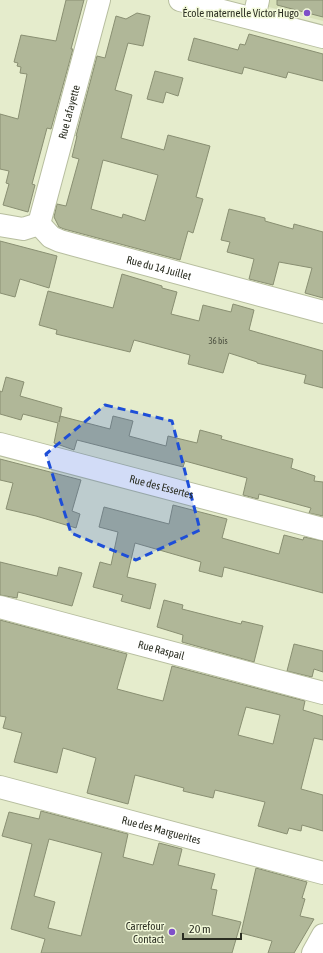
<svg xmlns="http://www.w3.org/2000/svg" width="323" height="953" font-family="'Asap Condensed',sans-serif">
  <rect width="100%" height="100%" fill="#e5eccc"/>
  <polygon fill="#d8e1b9" points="262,0 323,0 323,21 261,5"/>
  <g fill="#b0b798" stroke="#898f72" fill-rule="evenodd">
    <polygon points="66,0 84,0 71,49 73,49 51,129 47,128 32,184 35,185 28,212 3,205 9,184 6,183 9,171 0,169 0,114 18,119 27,74 20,73 21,67 17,66 18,63 14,62 21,35 56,41"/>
    <polygon points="277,0 323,0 323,17 277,5"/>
    <path d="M137,13L150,16L143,46L128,43L115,90L132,95L121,138L164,150L168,135L210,146L196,197L203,199L193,233L188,231L180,260L64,229L59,227L54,217L57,204L66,206L79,159L72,157L77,136H76L97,56L105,58L116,16L126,19ZM103,160L158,175L145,221L123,214L122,218L91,209Z"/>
    <polygon points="249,34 323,54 323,81 288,72 286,78 244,67 242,74 188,60 194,38 238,50 240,44 245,45"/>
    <polygon points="155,71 183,78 178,96 166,92 163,103 147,99"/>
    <polygon points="229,209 265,218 265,221 293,229 294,224 323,232 323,298 305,293 312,268 279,262 273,285 249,279 254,259 227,252 230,242 221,240"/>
    <polygon points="0,241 57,256 49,288 20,279 15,297 0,293"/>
    <polygon points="122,274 162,286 162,288 177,292 171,314 199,321 203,305 231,312 233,304 254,310 249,330 323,351 323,388 304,383 306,375 257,363 257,362 229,353 223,373 188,364 190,355 134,340 130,352 56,334 57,330 39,325 48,291 113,308"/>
    <polygon points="6,377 24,382 20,396 62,408 59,422 60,416 110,429 113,416 133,421 129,436 166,446 168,436 197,443 200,430 222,436 221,439 293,459 291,468 315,476 314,481 323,482 323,516 309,513 311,508 289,502 259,494 258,499 243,495 247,478 185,461 183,467 77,440 74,450 54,443 58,423 23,414 21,420 0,414 0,391 2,392"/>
    <polygon points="0,459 81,480 72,511 80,514 76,528 36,516 6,509 13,483 0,480"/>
    <polygon points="173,505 227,519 222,538 279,554 284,535 303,540 304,537 323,541 323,593 224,567 222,577 199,571 201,562 135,543 127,577 156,584 150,609 121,601 123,595 93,587 100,562 111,565 118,532 99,527 104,507 169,524"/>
    <polygon points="0,562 57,576 59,567 82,573 72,606 18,592 17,598 0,595"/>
    <polygon points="164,600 183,605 182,609 241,624 242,621 263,626 254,662 182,642 183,635 157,627"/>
    <path d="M0,620L127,654L117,689L147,697L163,701L172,666L305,701L303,710L323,716V740L314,738L301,789L323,795V831L302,825L301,831L289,828L287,834L258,826L265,802L215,790L213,798L183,791L184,788L135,775L128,804L87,793L96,758L63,748L57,773L14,762L22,733L3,728L6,717L0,716ZM246,707L280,715L273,744L238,735Z"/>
    <polygon points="294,644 323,651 323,672 314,669 312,677 287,671"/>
    <path d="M41,811L128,834L123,857L153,865L159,843L182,849L178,865L215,874L211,889L217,890L212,915L241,922L232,953H41L45,939L11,929L32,844L2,836L9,812L39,819ZM49,839L102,853L81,936L48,928L55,902L34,896Z"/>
    <polygon points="256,868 307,882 302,898 305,899 300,916 314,919 294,953 268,953 272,941 241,933"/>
  </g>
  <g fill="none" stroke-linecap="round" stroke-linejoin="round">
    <defs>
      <g id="minor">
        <polyline points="180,0 323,37"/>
        <polyline points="256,9 258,0"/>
        <path id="s1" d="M39,224L51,237L60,241L323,312"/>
        <path id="s2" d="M39,224L99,0"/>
        <polyline points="0,225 23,229 39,224"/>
        <path id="s3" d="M0,444L323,529"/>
        <path id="s4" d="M0,607L323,693"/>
        <path id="s5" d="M0,787L323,873"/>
        <polyline points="313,953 323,935"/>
      </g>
    </defs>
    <use href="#minor" stroke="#b7be9f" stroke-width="24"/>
    <use href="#minor" stroke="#fff" stroke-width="22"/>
  </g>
  <path fill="#1d4ed8" fill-opacity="0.2" stroke="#1d4ed8" stroke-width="3" stroke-dasharray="8 5" stroke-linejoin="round" d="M105,405L172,421L200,530L136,560L71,533L46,454Z"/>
  <g fill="#7f50c9" stroke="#f2f9d9" stroke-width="1.5">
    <circle cx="307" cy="13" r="4"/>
    <circle cx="172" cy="932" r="4"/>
  </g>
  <g text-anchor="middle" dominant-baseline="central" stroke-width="3" stroke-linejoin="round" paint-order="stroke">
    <g font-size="9" fill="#4c5040">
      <text x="218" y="341">36 bis</text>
    </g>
    <g font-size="11" fill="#2b2e22" stroke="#f2f9d9" text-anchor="end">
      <text x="299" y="13">École maternelle Victor Hugo</text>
      <text x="164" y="926">Carrefour<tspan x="164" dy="13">Contact</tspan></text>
    </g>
    <g font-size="11" fill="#2b2e22" stroke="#f2f9d9">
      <text stroke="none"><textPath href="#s2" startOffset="116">Rue Lafayette</textPath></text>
      <text stroke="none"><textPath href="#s1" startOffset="130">Rue du 14 Juillet</textPath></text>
      <text stroke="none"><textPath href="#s3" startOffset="167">Rue des Essertes</textPath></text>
      <text stroke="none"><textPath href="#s4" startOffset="167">Rue Raspail</textPath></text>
      <text stroke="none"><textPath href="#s5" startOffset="167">Rue des Marguerites</textPath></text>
    </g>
  </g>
  <path d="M183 933v6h58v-6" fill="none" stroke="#2b2e22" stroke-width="2"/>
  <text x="189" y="933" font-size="12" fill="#2b2e22" stroke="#f2f9d9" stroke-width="3" paint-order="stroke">20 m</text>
</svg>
